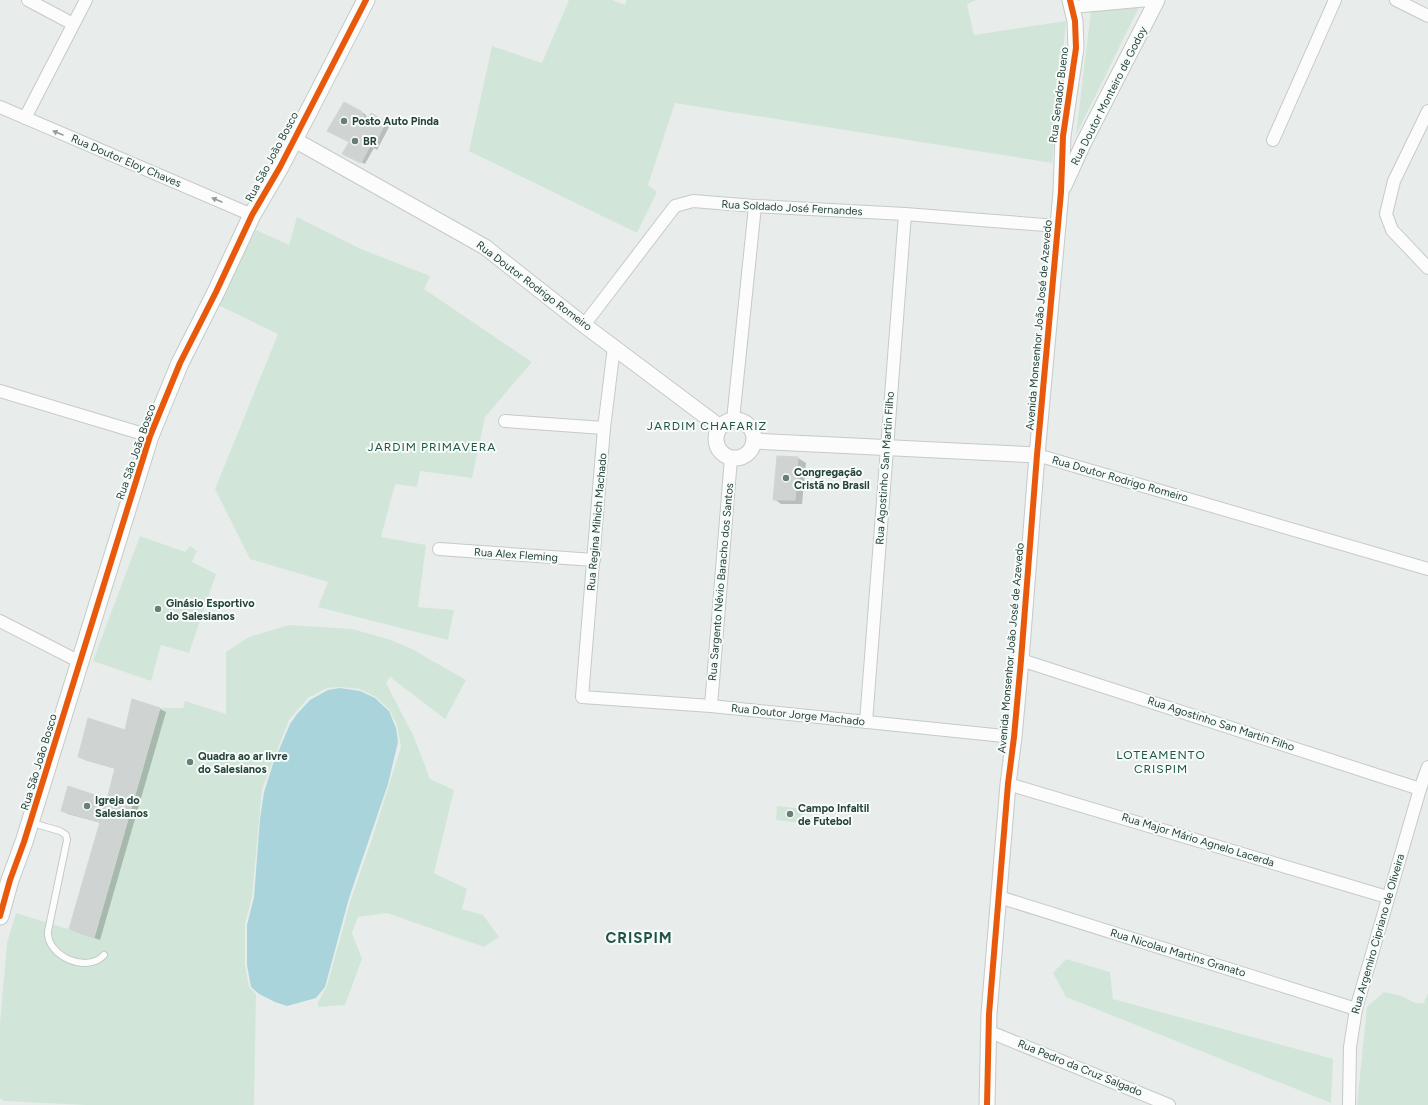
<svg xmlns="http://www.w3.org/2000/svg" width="1428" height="1105" font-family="Figtree,sans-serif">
  <rect width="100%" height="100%" fill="#e8edeb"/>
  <g fill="#d1e6d8">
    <polygon points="569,0 612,0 625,5 627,0 976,0 967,4 974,35 1066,21 1052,163 675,103 648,185 657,192 637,233 469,151 492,46 542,63"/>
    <polygon points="1140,5 1076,135 1091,10"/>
    <polygon points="297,217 361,249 430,276 424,289 532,362 485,417 472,478 420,471 417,487 395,484 381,537 426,545 418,607 454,610 448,640 318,607 328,582 250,559 215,489 278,334 218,305 256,230 289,245"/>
    <polygon points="140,536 185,552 190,546 197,551 192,562 216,574 189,653 161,645 151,681 93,661"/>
    <polygon points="289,625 352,629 388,639 410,648 466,680 445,719 390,677 386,683 414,737 430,779 454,790 434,873 467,889 462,909 483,915 499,937 484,947 387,913 358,917 352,933 362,959 345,1005 318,1007 318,1002 327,986 351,899 372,839 401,747 397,725 389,709 376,697 360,689 340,687 327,688 308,698 289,720 262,789 252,897 245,924 245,965 249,987 256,994 254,1105 86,1105 4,1101 0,1098 0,1023 7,943 16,913 94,937 160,708 183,708 185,701 226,714 226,652 249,637"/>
    <polygon points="777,806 805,809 803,823 776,820"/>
    <polygon points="1066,959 1110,972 1113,999 1333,1059 1331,1103 1066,997 1053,973"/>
    <polygon points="1384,992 1402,996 1415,1003 1424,1003 1428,993 1428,1105 1357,1105 1367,1007"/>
  </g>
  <polygon fill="#a9d4db" points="340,688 360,691 375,698 389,711 396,728 398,742 388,784 349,898 325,987 316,998 287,1006 275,1002 259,994 251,987 247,965 247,925 254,897 260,819 264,792 273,764 290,724 297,714 310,700 328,690"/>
  <g fill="#0003">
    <polygon points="345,103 365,114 369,120 372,114 387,123 385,125 389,127 377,150 374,148 365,164 346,155 350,142"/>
    <polygon points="798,458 806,463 802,504 781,504 774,499"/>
    <polygon points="160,709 166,712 100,940 76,932 70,928 101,823 68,814 62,811 108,800 116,769 85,760 79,757 125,731"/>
  </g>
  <g fill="#cfd4d2" stroke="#d1d6d4">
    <polygon points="344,102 361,111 367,121 371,113 383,120 382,122 385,124 373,148 370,146 361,163 342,154 349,142 327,131"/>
    <polygon points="777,456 798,457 795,500 773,500"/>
    <polygon points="132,699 160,708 94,938 69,929 100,822 61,811 68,786 107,799 115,768 78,757 88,718 125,730"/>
  </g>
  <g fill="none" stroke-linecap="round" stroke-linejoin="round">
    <defs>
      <path id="service" d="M32,823L60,831L66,835L67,840L48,931C46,956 87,974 104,955"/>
      <g id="minor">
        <polyline points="28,0 73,24"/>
        <polyline points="1396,0 1428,16"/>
        <polyline points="1072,7 1149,0"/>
        <polyline points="0,107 252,215"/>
        <polyline points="1428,111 1394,181 1386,214 1392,230 1428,268"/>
        <polyline points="25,118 86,0"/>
        <polyline points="1273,140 1335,0"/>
        <polyline points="584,325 675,206 693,201 755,206 905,214 1058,226"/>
        <polyline points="614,347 604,428 582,697 711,706 1014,737"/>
        <polyline points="0,391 150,436"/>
        <polyline points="733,420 755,206"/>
        <polyline points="505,421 604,428"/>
        <polyline points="1037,455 1428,569"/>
        <polyline points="439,549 594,560"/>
        <polyline points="0,621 80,662"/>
        <polyline points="1021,660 1420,789"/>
        <polyline points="711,706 731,458"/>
        <polyline points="866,722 905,214"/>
        <polyline points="1008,784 1387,897"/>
        <polyline points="999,897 1356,1009"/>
        <polyline points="990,1032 1169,1105"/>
        <polyline points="1349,1105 1350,1047 1356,1009 1420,789 1428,767"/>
      </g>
      <g id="tertiary">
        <polyline points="293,139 485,247 584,325 720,427"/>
        <polyline points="1064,186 1083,144 1157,0"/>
        <circle cx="735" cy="439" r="19"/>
        <polyline points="754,441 1037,455"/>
        <polyline points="987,1105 989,1014 1008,784 1014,737 1021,660 1037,455 1061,192 1063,136 1076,48 1075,21 1070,0"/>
      </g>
      <polyline id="secondary" points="0,916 10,880 24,842 150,436 180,363 216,292 252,215 280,167 366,0"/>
    </defs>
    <use href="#service" stroke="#c5cac8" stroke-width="8"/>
    <use href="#minor" stroke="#c5cac8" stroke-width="14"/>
    <use href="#tertiary" stroke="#c5cac8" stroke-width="17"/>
    <use href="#secondary" stroke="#c3cbc8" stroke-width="19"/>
    <use href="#service" stroke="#fcfcfc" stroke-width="6"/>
    <use href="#minor" stroke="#fcfcfc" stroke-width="12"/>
    <use href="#tertiary" stroke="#fcfcfc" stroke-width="15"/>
    <use href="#secondary" stroke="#fcfcfc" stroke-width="17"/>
    <defs>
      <g id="cycleway">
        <polyline points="0,916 10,880 24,842 150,436 180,363 216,292 252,215 280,167 366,0"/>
        <polyline points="987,1105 989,1014 1008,784 1014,737 1021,660 1037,455 1061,192 1063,136 1076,48 1075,21 1070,0"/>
      </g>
    </defs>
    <use href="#cycleway" stroke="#f7fbf9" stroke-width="8"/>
    <use href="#cycleway" stroke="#e8590c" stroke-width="6"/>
  </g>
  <defs><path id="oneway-solid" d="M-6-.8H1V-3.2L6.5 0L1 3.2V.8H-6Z"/></defs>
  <g fill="#909f9b">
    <use href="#oneway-solid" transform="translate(58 133) rotate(-157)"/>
    <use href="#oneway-solid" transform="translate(217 200) rotate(-157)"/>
  </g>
  <g fill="#697e78" stroke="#f7fbf9" stroke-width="1.5">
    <circle cx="344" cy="121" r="4"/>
    <circle cx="355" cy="141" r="4"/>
    <circle cx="786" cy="478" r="4"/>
    <circle cx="158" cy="609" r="4"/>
    <circle cx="190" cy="762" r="4"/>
    <circle cx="87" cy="806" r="4"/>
    <circle cx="790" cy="814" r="4"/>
  </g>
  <g text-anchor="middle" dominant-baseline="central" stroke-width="4" stroke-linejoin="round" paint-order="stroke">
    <g font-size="11" fill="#24423a" stroke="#f7fbf9">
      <text transform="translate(1059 95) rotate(-83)">Rua Senador Bueno</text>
      <text transform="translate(1109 96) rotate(-63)">Rua Doutor Monteiro de Godoy</text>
      <text transform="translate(272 157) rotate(-62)">Rua São João Bosco</text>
      <text transform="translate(126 161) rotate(23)">Rua Doutor Eloy Chaves</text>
      <text transform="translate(792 208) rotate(3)">Rua Soldado José Fernandes</text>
      <text transform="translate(534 286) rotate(37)">Rua Doutor Rodrigo Romeiro</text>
      <text transform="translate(1039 325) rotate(-85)">Avenida Monsenhor João José de Azevedo</text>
      <text transform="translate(136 452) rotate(-71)">Rua São João Bosco</text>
      <text transform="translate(885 468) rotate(-86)">Rua Agostinho San Martin Filho</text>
      <text transform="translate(1120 479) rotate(16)">Rua Doutor Rodrigo Romeiro</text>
      <text transform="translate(597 522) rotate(-85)">Rua Regina Mihich Machado</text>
      <text transform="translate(516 555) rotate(4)">Rua Alex Fleming</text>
      <text transform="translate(721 582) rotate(-85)">Rua Sargento Névio Baracho dos Santos</text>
      <text transform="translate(1011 648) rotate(-85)">Avenida Monsenhor João José de Azevedo</text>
      <text transform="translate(798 715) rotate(6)">Rua Doutor Jorge Machado</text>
      <text transform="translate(1221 724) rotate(18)">Rua Agostinho San Martin Filho</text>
      <text transform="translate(39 762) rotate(-73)">Rua São João Bosco</text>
      <text transform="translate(1198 840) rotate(17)">Rua Major Mário Agnelo Lacerda</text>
      <text transform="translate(1378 934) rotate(-74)">Rua Argemiro Cipriano de Oliveira</text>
      <text transform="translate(1178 953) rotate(17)">Rua Nicolau Martins Granato</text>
      <text transform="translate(1080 1068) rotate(22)">Rua Pedro da Cruz Salgado</text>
    </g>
    <g font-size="11" font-weight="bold" fill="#24423a" stroke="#f7fbf9" text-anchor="start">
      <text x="352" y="121">Posto Auto Pinda</text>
      <text x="363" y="141">BR</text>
      <text x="794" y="472">Congregação<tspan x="794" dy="13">Cristã no Brasil</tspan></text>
      <text x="166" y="603">Ginásio Esportivo<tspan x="166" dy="13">do Salesianos</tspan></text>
      <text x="198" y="756">Quadra ao ar livre<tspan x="198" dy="13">do Salesianos</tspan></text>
      <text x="95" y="800">Igreja do<tspan x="95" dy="13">Salesianos</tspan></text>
      <text x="798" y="808">Campo Infaltil<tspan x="798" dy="13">de Futebol</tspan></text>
    </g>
    <g font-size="12" letter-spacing="1" fill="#1f5548" stroke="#f7fbf9">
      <text x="707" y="426">JARDIM CHAFARIZ</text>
      <text x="432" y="447">JARDIM PRIMAVERA</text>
      <text x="1161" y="755">LOTEAMENTO<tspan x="1161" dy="14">CRISPIM</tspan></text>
    </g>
    <g font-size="15" font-weight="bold" letter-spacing="1" fill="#1f5548" stroke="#f7fbf9">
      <text x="639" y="938">CRISPIM</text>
    </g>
  </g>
</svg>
